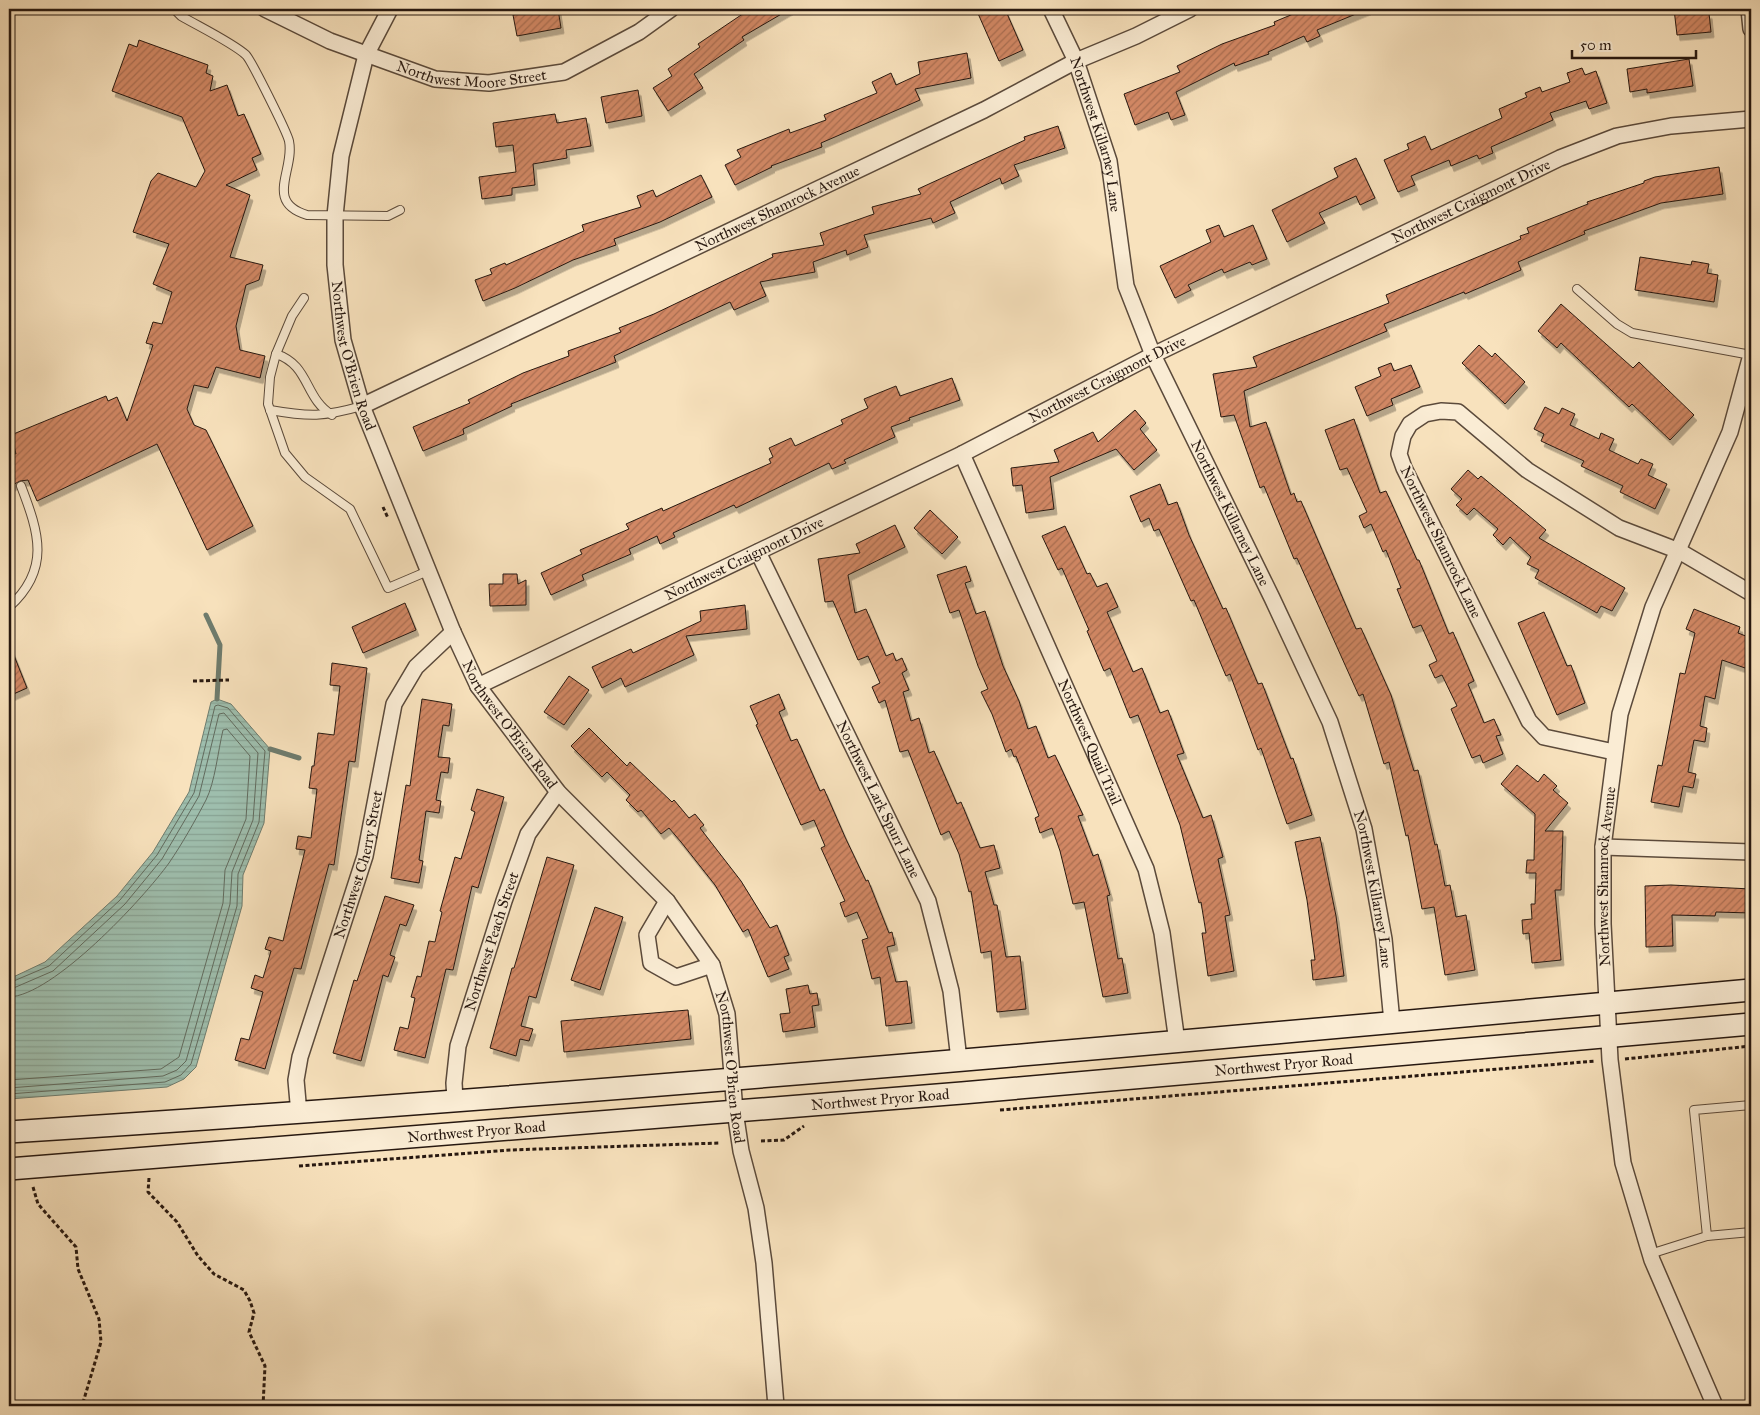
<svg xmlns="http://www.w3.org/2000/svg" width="1760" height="1415" font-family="'IM FELL Great Primer',serif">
  <defs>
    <pattern id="water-rules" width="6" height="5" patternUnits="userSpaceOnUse" patternTransform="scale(1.25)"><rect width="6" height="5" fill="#9ebead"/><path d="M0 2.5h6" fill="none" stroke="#88a394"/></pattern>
    <pattern id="building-hatch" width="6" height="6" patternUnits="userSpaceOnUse" patternTransform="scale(1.25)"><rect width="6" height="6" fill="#d28865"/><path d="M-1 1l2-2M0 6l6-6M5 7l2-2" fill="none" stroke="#aa6e52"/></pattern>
    <filter id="shadow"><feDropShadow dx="3" dy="5.5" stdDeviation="0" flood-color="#0004"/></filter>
  </defs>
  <rect width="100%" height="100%" fill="#f8e2bd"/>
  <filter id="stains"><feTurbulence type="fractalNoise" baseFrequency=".004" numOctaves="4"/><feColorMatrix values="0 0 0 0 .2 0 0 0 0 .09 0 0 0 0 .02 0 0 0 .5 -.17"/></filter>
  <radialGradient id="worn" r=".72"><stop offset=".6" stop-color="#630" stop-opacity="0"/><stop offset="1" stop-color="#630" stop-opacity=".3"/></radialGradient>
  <polygon fill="url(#water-rules)" stroke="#6e7c6e" points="217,699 231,704 270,749 264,823 243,875 242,906 196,1067 184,1079 167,1087 9,1099 9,979 45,962 117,896 153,852 189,792 211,702"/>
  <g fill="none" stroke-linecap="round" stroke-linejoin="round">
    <g stroke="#626b5e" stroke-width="1">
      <polyline points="9,983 49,966 120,900 157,855 194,793 215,706 218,705 228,708 265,751 259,822 238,874 237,906 191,1064 181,1075 165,1082 9,1094"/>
      <polyline points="9,990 53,971 125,904 162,859 199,796 219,714 224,713 258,753 253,820 232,872 230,904 186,1061 177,1070 163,1076 9,1088"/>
      <path d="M9,997C53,996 143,899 169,863C182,844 195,821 206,800C215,782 218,751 223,730L227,729L250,756L246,819L225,870L223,903L179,1057L161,1069L9,1080"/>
    </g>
    <g stroke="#6e7c6e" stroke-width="5">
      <polyline points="206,615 220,645 217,699"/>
      <polyline points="270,749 299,758"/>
    </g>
  </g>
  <g fill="url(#building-hatch)" stroke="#271810" filter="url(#shadow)">
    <polygon points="548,9 558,9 561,28 517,36 513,15"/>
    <polygon points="750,9 790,9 742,37 744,40 694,74 703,88 668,111 653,88 672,76 668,69 700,47 698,44"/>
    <polygon points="976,9 1005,9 1023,50 999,61"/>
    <polygon points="1305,9 1368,9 1317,30 1320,36 1307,42 1304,36 1268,52 1269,54 1235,66 1234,63 1176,92 1185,115 1171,120 1168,112 1135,125 1124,94 1180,72 1177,66 1222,44 1275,25 1274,22"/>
    <polygon points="1674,9 1702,9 1703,14 1709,13 1711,32 1677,35"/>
    <polygon points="139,40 208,65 206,73 213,76 210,91 227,85 238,116 244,114 261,154 252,158 257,170 226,185 250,195 230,257 263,265 259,280 246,285 236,326 240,350 265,356 260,378 216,367 208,388 194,385 187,409 194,425 206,430 253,526 207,550 157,444 37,501 28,480 20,481 9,487 9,451 16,454 11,435 106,396 108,401 117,397 127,421 153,345 146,343 153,322 162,324 172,292 153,284 169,244 133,232 151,181 158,173 196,187 205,171 182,117 112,91 129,44 137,47"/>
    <polygon points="967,53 971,78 915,89 920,100 821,143 822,147 771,166 772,167 735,185 725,165 741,157 737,150 789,129 790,133 826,120 824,115 877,93 872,82 891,73 896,85 920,74 918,62"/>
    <polygon points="1689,59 1693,86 1647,93 1647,89 1630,92 1627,69"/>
    <polygon points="1582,68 1585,75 1596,71 1607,103 1589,109 1586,101 1550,113 1553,120 1491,147 1493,153 1479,159 1477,155 1451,166 1449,160 1411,176 1415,185 1398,192 1384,160 1409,149 1407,144 1425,136 1431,150 1502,118 1499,109 1527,97 1525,93 1540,87 1542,92 1570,82 1567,73"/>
    <polygon points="638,90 642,116 606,123 601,97"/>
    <polygon points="555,114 557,123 586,118 591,146 566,150 567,158 533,164 535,185 512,188 512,195 482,199 479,177 516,172 513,145 496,147 493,123"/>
    <polygon points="1058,126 1065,148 1014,165 1019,176 1002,184 1000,178 950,202 955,213 933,223 931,218 864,235 868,247 847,255 846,250 813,262 815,272 760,282 766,296 734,310 730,302 614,356 616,362 511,404 512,406 463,429 464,434 423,451 413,427 470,403 468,400 523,373 569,356 568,351 621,332 619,328 654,314 773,257 772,254 824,245 820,233 874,214 872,207 921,194 918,189 1025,140 1024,137"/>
    <polygon points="1356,158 1375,198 1360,205 1356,196 1319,213 1325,223 1287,242 1272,210 1338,177 1334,168"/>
    <polygon points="1719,167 1723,194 1661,203 1584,231 1585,234 1518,262 1521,270 1465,294 1464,292 1384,324 1387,331 1244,391 1250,427 1266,422 1291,495 1294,493 1297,502 1301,501 1356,629 1361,628 1391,695 1414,771 1418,770 1435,845 1437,844 1445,886 1450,885 1456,917 1466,915 1475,970 1445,975 1434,907 1422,909 1408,835 1406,836 1389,762 1384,764 1363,694 1359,696 1297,558 1294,559 1264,486 1260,488 1234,415 1221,417 1213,374 1257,367 1253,357 1389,303 1386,295 1521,239 1520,236 1529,233 1527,228 1588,204 1587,202 1644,183 1644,181 1655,177"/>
    <polygon points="701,175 712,197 660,222 614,239 616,245 573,260 515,288 483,301 475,280 492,274 490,269 505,263 506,265 584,231 582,225 641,207 637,196 653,190 656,197"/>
    <polygon points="1219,225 1224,237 1253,225 1267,259 1252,265 1250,262 1224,273 1222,269 1188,285 1191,290 1175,298 1160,266 1211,242 1206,230"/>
    <polygon points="1640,257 1691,265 1692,261 1709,264 1707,273 1718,275 1714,302 1635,290"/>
    <polygon points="1561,304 1633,368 1639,362 1694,415 1670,440 1632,404 1629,407 1561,343 1557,348 1538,331"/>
    <polygon points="1479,345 1492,357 1495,353 1525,382 1505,404 1462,363"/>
    <polygon points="1391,363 1394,371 1411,365 1420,387 1391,399 1393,405 1367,416 1355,387 1381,376 1378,368"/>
    <polygon points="952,378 960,400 909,418 910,420 891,427 895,437 844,460 846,463 832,469 829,463 736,508 734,505 673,533 675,537 660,544 657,536 629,549 631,554 582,575 584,580 551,595 541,573 582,554 580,550 629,529 626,524 662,508 663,511 771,463 769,459 773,457 769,448 791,438 795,446 843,424 841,420 868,408 864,399 896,386 900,396"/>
    <polygon points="1545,407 1559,414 1562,408 1575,414 1570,425 1599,439 1601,433 1614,439 1609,450 1638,464 1641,459 1653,464 1648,475 1667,484 1655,509 1620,492 1623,486 1581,466 1584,461 1541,441 1544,434 1534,429"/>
    <polygon points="1135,410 1146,423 1140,429 1157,450 1134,470 1116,449 1050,477 1054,509 1026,513 1022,485 1013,486 1011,468 1059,462 1054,450 1093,432 1098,442"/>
    <polygon points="1354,419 1380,493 1386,491 1417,560 1419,560 1449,634 1453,632 1474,681 1468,684 1484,723 1494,719 1501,735 1496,736 1503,754 1483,763 1480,755 1472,758 1451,709 1457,706 1442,675 1435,678 1429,665 1437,661 1421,625 1413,628 1397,589 1401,588 1386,550 1383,552 1371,524 1364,528 1359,516 1367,512 1347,468 1340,470 1325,430"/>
    <polygon points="1468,470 1478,479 1481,476 1546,530 1539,538 1625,588 1612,611 1601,606 1597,613 1535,578 1539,570 1527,564 1531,557 1510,537 1503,545 1493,535 1498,529 1474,508 1467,515 1456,505 1462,499 1451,489"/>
    <polygon points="1160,484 1168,505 1177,502 1189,535 1223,609 1226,608 1258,684 1262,683 1291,759 1293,758 1312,815 1287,824 1261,748 1258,750 1230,674 1226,676 1194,600 1191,601 1159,529 1154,531 1149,518 1141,522 1130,496"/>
    <polygon points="930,510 958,537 942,554 914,528"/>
    <polygon points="895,525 905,547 848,575 855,613 866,609 886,656 893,653 896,661 902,658 907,670 902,673 909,690 903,692 911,721 919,718 929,753 934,751 957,804 961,802 980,848 994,845 1000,868 985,872 994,905 997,905 1006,957 1020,956 1026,1009 997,1012 991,951 981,953 971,891 969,892 959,854 949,831 941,835 908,750 900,752 885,700 879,703 872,687 880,683 868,656 858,660 833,601 825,602 818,559 860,553 856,544"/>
    <polygon points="1065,526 1087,574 1090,573 1097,587 1107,583 1118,607 1107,612 1133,672 1142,668 1160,713 1168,710 1184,753 1177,755 1203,818 1211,815 1223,857 1218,859 1230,915 1225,916 1234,971 1208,976 1202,933 1206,933 1201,902 1199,903 1180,825 1138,715 1130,718 1110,668 1104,671 1087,631 1089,630 1062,568 1058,570 1042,536"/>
    <polygon points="966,566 971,581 965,583 976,614 985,611 1003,666 1019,701 1028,729 1036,726 1048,758 1055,755 1083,815 1078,816 1093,856 1098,854 1110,895 1107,896 1118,959 1122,958 1128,993 1103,997 1084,902 1073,904 1060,851 1052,828 1040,833 1035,818 1039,816 1016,756 1014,757 1011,749 1006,752 992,714 981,692 988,689 978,666 959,610 950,613 937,575"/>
    <polygon points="503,574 517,574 518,584 526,580 526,605 490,606 489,584 503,584"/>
    <polygon points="405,603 416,630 363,653 352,627"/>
    <polygon points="745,605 747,629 686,636 694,655 625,687 621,678 602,688 592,667 631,649 633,653 701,621 700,611"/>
    <polygon points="1694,609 1740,627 1738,633 1751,638 1751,670 1722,660 1715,699 1705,696 1700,726 1707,728 1705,742 1694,740 1688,772 1696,774 1693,788 1683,786 1679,807 1651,802 1658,765 1662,766 1680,673 1685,674 1695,633 1686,629"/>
    <polygon points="1544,612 1567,666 1571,665 1585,703 1557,715 1518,623"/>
    <polygon points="9,643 27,688 9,696"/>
    <polygon points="332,663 367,668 355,762 349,761 334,865 329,864 301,969 294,968 265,1069 235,1060 241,1038 249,1040 263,992 251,988 255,975 263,978 271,951 265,949 269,937 283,941 305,850 296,849 298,836 311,838 317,789 309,788 312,766 314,766 318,733 334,735 340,686 330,685"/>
    <polygon points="569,676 589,690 564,725 544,712"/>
    <polygon points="779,694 785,709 779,712 791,741 797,739 820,791 824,789 845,837 866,881 868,880 889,933 892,932 895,945 887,947 896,982 907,981 912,1023 886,1026 880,977 872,979 862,940 868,938 857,912 845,917 840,903 845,901 821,848 825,846 814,820 801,825 756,725 758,724 750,706"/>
    <polygon points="422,699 452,704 449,726 443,725 438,757 450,758 448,773 441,772 436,800 441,801 439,813 426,811 419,860 423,861 419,883 391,878 406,785 410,786"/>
    <polygon points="589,728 627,766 630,762 672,802 674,800 689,818 695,814 704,825 700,828 741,881 770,928 777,925 789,955 784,957 789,969 768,977 748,929 743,932 715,885 681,842 669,828 661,834 641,810 638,812 626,800 630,795 607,772 602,777 571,746"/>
    <polygon points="1517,765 1538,782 1544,774 1557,786 1553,790 1568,803 1545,831 1563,831 1561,890 1555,890 1561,960 1532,963 1529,933 1523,934 1522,920 1532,919 1531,904 1535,904 1536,873 1526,873 1527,860 1534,860 1535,814 1501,784"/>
    <polygon points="477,789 504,797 478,888 472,886 453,970 446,969 425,1058 394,1050 400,1027 408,1029 415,998 411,997 417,976 421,977 429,941 435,942 442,912 440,911 455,857 461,859 475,812 471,810"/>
    <polygon points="1320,837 1336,916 1344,976 1313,980 1311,960 1315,960 1307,900 1295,842"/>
    <polygon points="547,857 574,865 536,998 529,996 521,1026 533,1029 529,1041 520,1039 516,1056 490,1048 512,968 514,968"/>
    <polygon points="1671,885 1751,889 1751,913 1716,912 1715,916 1672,915 1673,946 1646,947 1645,886"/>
    <polygon points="385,896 414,905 406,926 400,924 390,955 395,957 388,977 383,975 361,1061 333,1053 354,980 357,981"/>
    <polygon points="595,907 623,917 600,990 571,980"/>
    <polygon points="808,985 810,994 817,993 819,1005 812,1006 815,1027 783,1032 780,1014 790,1013 786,989"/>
    <polygon points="688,1010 691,1039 564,1052 561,1021"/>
  </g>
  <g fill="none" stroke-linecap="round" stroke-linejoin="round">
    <defs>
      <g id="service">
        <path d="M174,9L181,16C198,26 233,43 246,55C251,60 287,132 289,141C295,170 264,202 307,215L388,216L400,210"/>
        <polyline points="1577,289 1617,324 1632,333 1751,355"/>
        <polyline points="304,298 292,316 276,354 270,377 268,404 285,453 305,477 350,509 388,588 428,571"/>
        <path d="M276,354C310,365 304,398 332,415"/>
        <path d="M270,410C310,417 323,417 362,406"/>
        <path d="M9,607C51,569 39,533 21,486"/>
        <polyline points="1707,1236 1694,1110 1751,1105"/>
        <polyline points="1650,1254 1707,1236 1751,1232"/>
      </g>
      <g id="minor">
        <path id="s1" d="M265,9L330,41L435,79L489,83L564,72L639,32L671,9"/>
        <path id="s2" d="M390,9L366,55L341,156L335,216V265L343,340L362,406L453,632L478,686L558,792L667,901L712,965L727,1014L735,1111L741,1151L756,1208L764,1263L776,1406"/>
        <path id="s3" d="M1051,9L1076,61L1109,161L1126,286L1153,355L1272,598L1330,722L1364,829L1384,939L1392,1022"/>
        <polyline points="1749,9 1751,29"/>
        <path id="s4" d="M362,406L984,110L1076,61L1136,36L1190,9"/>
        <path id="s5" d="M962,454L1146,869L1162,933L1177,1042"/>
        <path id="s6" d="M758,552L928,901L951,991L959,1060"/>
        <path id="s7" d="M478,686L962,454L1153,355L1560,158L1617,136L1671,126L1751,119"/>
        <polyline points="1614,752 1544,737 1529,721 1404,468 1399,454 1403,436 1410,424 1425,414 1441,411 1458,412 1527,470 1619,528 1679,551 1751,593"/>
        <polyline points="1603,847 1751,852"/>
        <polyline points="667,901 647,935 651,963 676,977 712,965"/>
        <path id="s8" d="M455,1100L454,1083L458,1046L504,901L528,834L558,792"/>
        <path id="s9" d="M299,1114L296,1080L300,1057L365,856L394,704L416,667L453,632"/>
        <path id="s10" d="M1715,1406L1652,1260L1623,1163L1610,1060L1603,924V847L1620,714L1653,607L1730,432L1751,355"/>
      </g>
      <g id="secondary">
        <path d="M9,1132C590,1095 1171,1043 1751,990"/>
        <path id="s11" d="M9,1169L962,1093L1751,1024"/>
      </g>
    </defs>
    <use href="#service" stroke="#5b4a3b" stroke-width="10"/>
    <use href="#minor" stroke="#5b4a3b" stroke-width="18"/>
    <use href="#secondary" stroke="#271810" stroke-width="24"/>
    <g stroke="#271810" stroke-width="3" stroke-dasharray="4 2.5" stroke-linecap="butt">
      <polyline points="383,507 388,518"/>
      <polyline points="193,681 229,680"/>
      <polyline points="1625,1059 1751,1046"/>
      <polyline points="1000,1110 1596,1061"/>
      <polyline points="761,1141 784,1140 804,1126"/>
      <polyline points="299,1166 510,1150 720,1143"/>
      <polyline points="149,1178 148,1192 177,1222 198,1256 214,1274 244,1290 250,1301 254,1313 249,1332 265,1366 263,1406"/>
      <polyline points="33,1187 38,1204 76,1247 78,1269 99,1319 101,1342 82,1406"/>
    </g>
    <use href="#service" stroke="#faecd4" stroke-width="8"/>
    <use href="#minor" stroke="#faecd4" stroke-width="15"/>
    <use href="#secondary" stroke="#faecd4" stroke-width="21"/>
  </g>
  <g text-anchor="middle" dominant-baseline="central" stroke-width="4" stroke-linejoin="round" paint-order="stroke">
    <g font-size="15" fill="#271810" stroke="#faecd4">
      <text stroke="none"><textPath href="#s1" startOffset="220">Northwest Moore Street</textPath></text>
      <text stroke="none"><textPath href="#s3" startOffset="134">Northwest Killarney Lane</textPath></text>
      <text stroke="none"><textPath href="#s7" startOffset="1105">Northwest Craigmont Drive</textPath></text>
      <text stroke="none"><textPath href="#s4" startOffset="460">Northwest Shamrock Avenue</textPath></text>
      <text stroke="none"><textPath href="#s2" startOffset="358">Northwest O'Brien Road</textPath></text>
      <text stroke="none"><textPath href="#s7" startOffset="700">Northwest Craigmont Drive</textPath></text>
      <text stroke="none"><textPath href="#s3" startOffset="539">Northwest Killarney Lane</textPath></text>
      <text transform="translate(1441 542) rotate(64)">Northwest Shamrock Lane</text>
      <text stroke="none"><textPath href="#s7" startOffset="295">Northwest Craigmont Drive</textPath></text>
      <text stroke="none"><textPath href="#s2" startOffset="762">Northwest O'Brien Road</textPath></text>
      <text stroke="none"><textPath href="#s5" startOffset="315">Northwest Quail Trail</textPath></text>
      <text stroke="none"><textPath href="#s6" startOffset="275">Northwest Lark Spurr Lane</textPath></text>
      <text stroke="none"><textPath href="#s9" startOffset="259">Northwest Cherry Street</textPath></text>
      <text stroke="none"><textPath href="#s10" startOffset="548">Northwest Shamrock Avenue</textPath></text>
      <text stroke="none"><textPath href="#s3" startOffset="944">Northwest Killarney Lane</textPath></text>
      <text stroke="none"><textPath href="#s8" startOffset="164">Northwest Peach Street</textPath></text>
      <text stroke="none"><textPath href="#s11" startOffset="1279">Northwest Pryor Road</textPath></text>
      <text stroke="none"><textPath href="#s2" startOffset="1182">Northwest O'Brien Road</textPath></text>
      <text stroke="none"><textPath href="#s11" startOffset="874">Northwest Pryor Road</textPath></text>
      <text stroke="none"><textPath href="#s11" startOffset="469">Northwest Pryor Road</textPath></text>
    </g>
  </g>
  <rect width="1760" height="1415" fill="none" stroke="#f8e2bd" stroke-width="30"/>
  <rect x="10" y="10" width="1740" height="1395" fill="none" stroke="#271810" stroke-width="2.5"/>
  <rect x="15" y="15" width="1730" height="1385" fill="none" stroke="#271810"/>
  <path d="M1572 50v8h124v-8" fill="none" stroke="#271810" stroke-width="2.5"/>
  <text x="1580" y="50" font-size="15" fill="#271810" stroke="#faecd4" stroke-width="4" paint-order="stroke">50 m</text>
  <rect width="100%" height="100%" filter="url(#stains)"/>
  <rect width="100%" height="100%" fill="url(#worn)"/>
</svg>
